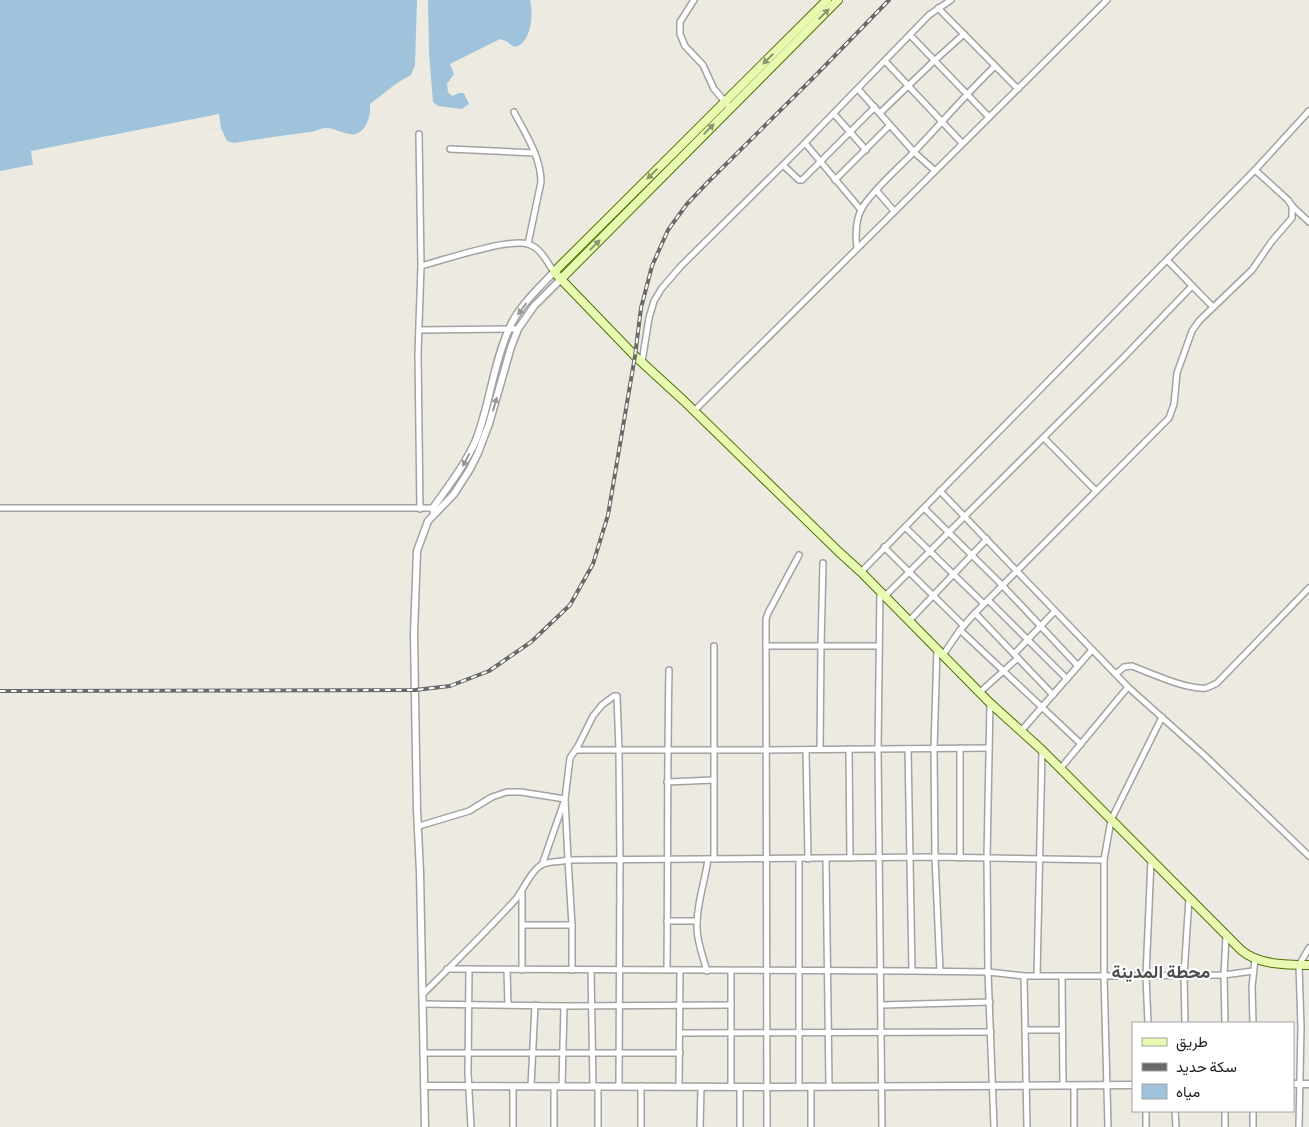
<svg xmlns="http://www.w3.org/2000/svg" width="1309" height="1127" font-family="Commissioner,Vazirmatn,sans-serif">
  <rect width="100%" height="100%" fill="#edebe1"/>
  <g fill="#a0c3dc">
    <path d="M0,0H417L415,65L411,75L397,83L370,104C371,113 368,126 360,132C350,139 337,128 326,128C321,128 316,131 311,132C285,135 260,139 234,143L227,141L221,128L0,171Z"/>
    <path d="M428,0H530C534,14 531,45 514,47L506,41L500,39L450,64L454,74L447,84L448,92L452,96L459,93H464L469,104L462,109L438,106L433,102L429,53Z"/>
  </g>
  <polygon fill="#edebe1" points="219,114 221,128 33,165 31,151"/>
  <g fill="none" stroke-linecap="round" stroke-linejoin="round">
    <defs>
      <g id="minor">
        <polyline points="694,0 680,22 680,34 685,46 703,65 714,89 727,104"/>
        <polyline points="938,8 1018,89"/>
        <polyline points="910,35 989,117"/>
        <polyline points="885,61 962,143"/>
        <polyline points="858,89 914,152 934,170"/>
        <path d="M514,112C525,133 541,157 541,182L528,244"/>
        <polyline points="880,113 934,61 964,34"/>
        <polyline points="834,114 866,150"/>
        <polyline points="419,134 421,266"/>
        <polyline points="805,143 861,210"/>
        <polyline points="450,149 535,153"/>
        <polyline points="783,165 799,180 802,180 875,107"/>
        <polyline points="835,180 890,125"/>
        <polyline points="876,190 894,211"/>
        <polyline points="1292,206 1309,222"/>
        <path d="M857,248C855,237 856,220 861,210C869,194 897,169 910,156C939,126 965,95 995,66"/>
        <polyline points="1167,260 1213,307"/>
        <polyline points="419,330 518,329"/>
        <polyline points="642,362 649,318 654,301 662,288 681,266 798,150 929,15 951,0"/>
        <polyline points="694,411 1107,0"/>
        <polyline points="1044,438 1096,491"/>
        <polyline points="940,491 1128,687 1204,755 1309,856"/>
        <polyline points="0,508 433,508"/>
        <polyline points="924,508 1002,585 1078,666"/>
        <path d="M420,509L418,354L421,266C443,260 509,238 528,244C541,248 547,262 554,272"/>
        <polyline points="905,527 984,604"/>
        <polyline points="884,547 964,626"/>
        <polyline points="861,572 1255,170 1309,111"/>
        <polyline points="880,591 878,750 882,1127"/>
        <polyline points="885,596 1125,356 1192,286"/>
        <polyline points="988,600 1067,679"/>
        <polyline points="975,613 1053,695"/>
        <polyline points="909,621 987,539"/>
        <polyline points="960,630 1081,744"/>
        <polyline points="714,646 714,859"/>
        <polyline points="766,646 766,619 768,613 799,555"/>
        <polyline points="937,649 934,749 935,857 940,971"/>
        <polyline points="1014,654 1055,611"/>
        <polyline points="943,655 960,630 975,613 1169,418 1174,404 1177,373 1192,331 1199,321 1252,270 1272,241 1292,218 1292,206 1288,200 1255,170"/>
        <path d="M1117,673L1124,667L1132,666C1150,673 1187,690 1206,688C1210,687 1213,685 1217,683L1309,588"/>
        <polyline points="980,692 1018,658"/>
        <polyline points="990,703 987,858 988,972 994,1127"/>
        <polyline points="1021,731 1092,650"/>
        <polyline points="960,748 960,858"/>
        <polyline points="820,749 821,646 878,646"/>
        <polyline points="849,749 850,858"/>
        <polyline points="908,749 912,971"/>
        <polyline points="576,750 765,750 989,748"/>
        <polyline points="806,750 808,859"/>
        <polyline points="1060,769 1128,687"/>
        <polyline points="667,782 714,780"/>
        <polyline points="419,826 469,811 492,797 507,792 521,792 565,799 542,865"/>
        <polyline points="799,859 799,1086"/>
        <polyline points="826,859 829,1085"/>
        <polyline points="522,892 522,970"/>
        <polyline points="667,921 697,921"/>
        <polyline points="523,925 572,925"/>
        <polyline points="447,969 912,971 988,972 1024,976 1104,976 1224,975 1253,971"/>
        <polyline points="469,969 468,1073 471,1127"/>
        <polyline points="507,970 508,1005"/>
        <polyline points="572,970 572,925 568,860 935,857 1104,860"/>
        <polyline points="591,970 593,1086"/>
        <path d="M667,970C668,870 667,770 669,670"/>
        <path d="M707,971C703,957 697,942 697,928C696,905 705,882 708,859"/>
        <polyline points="1024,976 1027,1127"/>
        <polyline points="1037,976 1042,750"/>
        <polyline points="1062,976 1063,1085"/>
        <path d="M422,995C454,963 486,932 516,899C524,889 530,872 541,865C548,861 560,862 568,860L565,799L570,758L578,746L593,716L602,705L614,696H617L619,751L620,860L619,1086"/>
        <polyline points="422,1004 564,1006 731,1005"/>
        <polyline points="881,1005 990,1002"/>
        <polyline points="1148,1023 1146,976 1151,860"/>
        <polyline points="1185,1023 1184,975 1189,898"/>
        <polyline points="1225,1023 1224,975 1226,936"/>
        <polyline points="1253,1023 1252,987 1255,959"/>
        <polyline points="1026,1030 1062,1030"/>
        <polyline points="680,1033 991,1032"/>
        <polyline points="423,1053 680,1053"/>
        <polyline points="1074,1085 1074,1127"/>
        <polyline points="513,1086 513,1127"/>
        <polyline points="531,1086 535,1005"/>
        <polyline points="554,1086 554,1127"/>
        <polyline points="562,1086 564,1006"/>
        <polyline points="598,1086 598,1127"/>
        <polyline points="679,1086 680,970"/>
        <polyline points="811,1086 811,1127"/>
        <polyline points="731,1087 731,971"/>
        <polyline points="1175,1111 1176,1127"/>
        <polyline points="1225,1111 1225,1127"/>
        <polyline points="641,1127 641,1086"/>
        <polyline points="700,1127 701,1087"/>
        <polyline points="740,1127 740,1087"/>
        <polyline points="767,1127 766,646 821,646 823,563"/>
        <polyline points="1108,1127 1104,976 1104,860 1111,820 1162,717"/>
        <polyline points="1146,1127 1146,1111"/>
        <polyline points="1253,1127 1253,1111"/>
        <polyline points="1299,1127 1301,1027 1299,965 1309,948"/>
      </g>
      <g id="tertiary">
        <path d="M434,514L433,508C449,485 465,465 476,440C490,404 493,364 509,329C518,307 538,289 554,272"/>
        <polyline points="1293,1084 1309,1084"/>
        <polyline points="424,1086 767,1087 1133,1085"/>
        <polyline points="425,1127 420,872 417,810 415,697 414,634 417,551 428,521 454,494 470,469 478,453 489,424 511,347 518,329 534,306 561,279"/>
      </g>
      <g id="secondary">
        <path d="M827,0L554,272L635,356L683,400L839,552L861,572L990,703L1042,750L1241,950C1258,965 1287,965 1309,965"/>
        <polyline points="561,279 838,0"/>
      </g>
    </defs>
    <use href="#minor" stroke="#a2a2a2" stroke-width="8"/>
    <use href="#tertiary" stroke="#a2a2a2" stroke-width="9"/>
    <use href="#secondary" stroke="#507104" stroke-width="10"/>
    <use href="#minor" stroke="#fff" stroke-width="5"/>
    <use href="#tertiary" stroke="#fff" stroke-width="6"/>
    <use href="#secondary" stroke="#e8fab2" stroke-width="8"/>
    <defs>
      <polyline id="rail" points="0,691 415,690 450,686 489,671 531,642 570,605 593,564 608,515 635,356 641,308 652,266 668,230 687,204 707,183 816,75 889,0"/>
    </defs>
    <use href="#rail" stroke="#696969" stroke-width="4"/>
    <use href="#rail" stroke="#fff" stroke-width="2" stroke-dasharray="5.5" stroke-linecap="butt"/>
  </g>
  <defs><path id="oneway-solid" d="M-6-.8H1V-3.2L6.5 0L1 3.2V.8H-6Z" transform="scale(1.25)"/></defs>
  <g fill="#8c966e">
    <use href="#oneway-solid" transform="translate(824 14) rotate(-45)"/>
    <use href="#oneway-solid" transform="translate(768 59) rotate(135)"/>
    <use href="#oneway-solid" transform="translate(709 129) rotate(-45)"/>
    <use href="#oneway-solid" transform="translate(652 174) rotate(135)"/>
    <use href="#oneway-solid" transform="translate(595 245) rotate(-45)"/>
  </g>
  <g fill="#989898">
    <use href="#oneway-solid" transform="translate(522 309) rotate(127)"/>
    <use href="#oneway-solid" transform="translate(495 404) rotate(-74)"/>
    <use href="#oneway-solid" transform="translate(466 460) rotate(118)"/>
  </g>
  <g text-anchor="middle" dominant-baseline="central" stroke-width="4" stroke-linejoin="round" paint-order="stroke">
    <g font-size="18" font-weight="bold" fill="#4e4e4e" stroke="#fff">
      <text x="1161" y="971">محطة المدينة</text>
    </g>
  </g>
  <rect x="1132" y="1022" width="162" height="90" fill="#ffffff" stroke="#a4a4a4"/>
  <rect x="1142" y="1038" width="25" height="8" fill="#e8fab2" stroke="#a4a4a4"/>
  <text x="1176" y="1047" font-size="15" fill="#1b1b1b">طريق</text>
  <rect x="1142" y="1063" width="25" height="8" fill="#696969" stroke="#a4a4a4"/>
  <text x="1176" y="1072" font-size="15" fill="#1b1b1b">سكة حديد</text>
  <rect x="1142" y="1084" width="25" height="15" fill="#a0c3dc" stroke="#a4a4a4"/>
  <text x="1176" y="1097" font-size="15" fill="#1b1b1b">مياه</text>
</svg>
